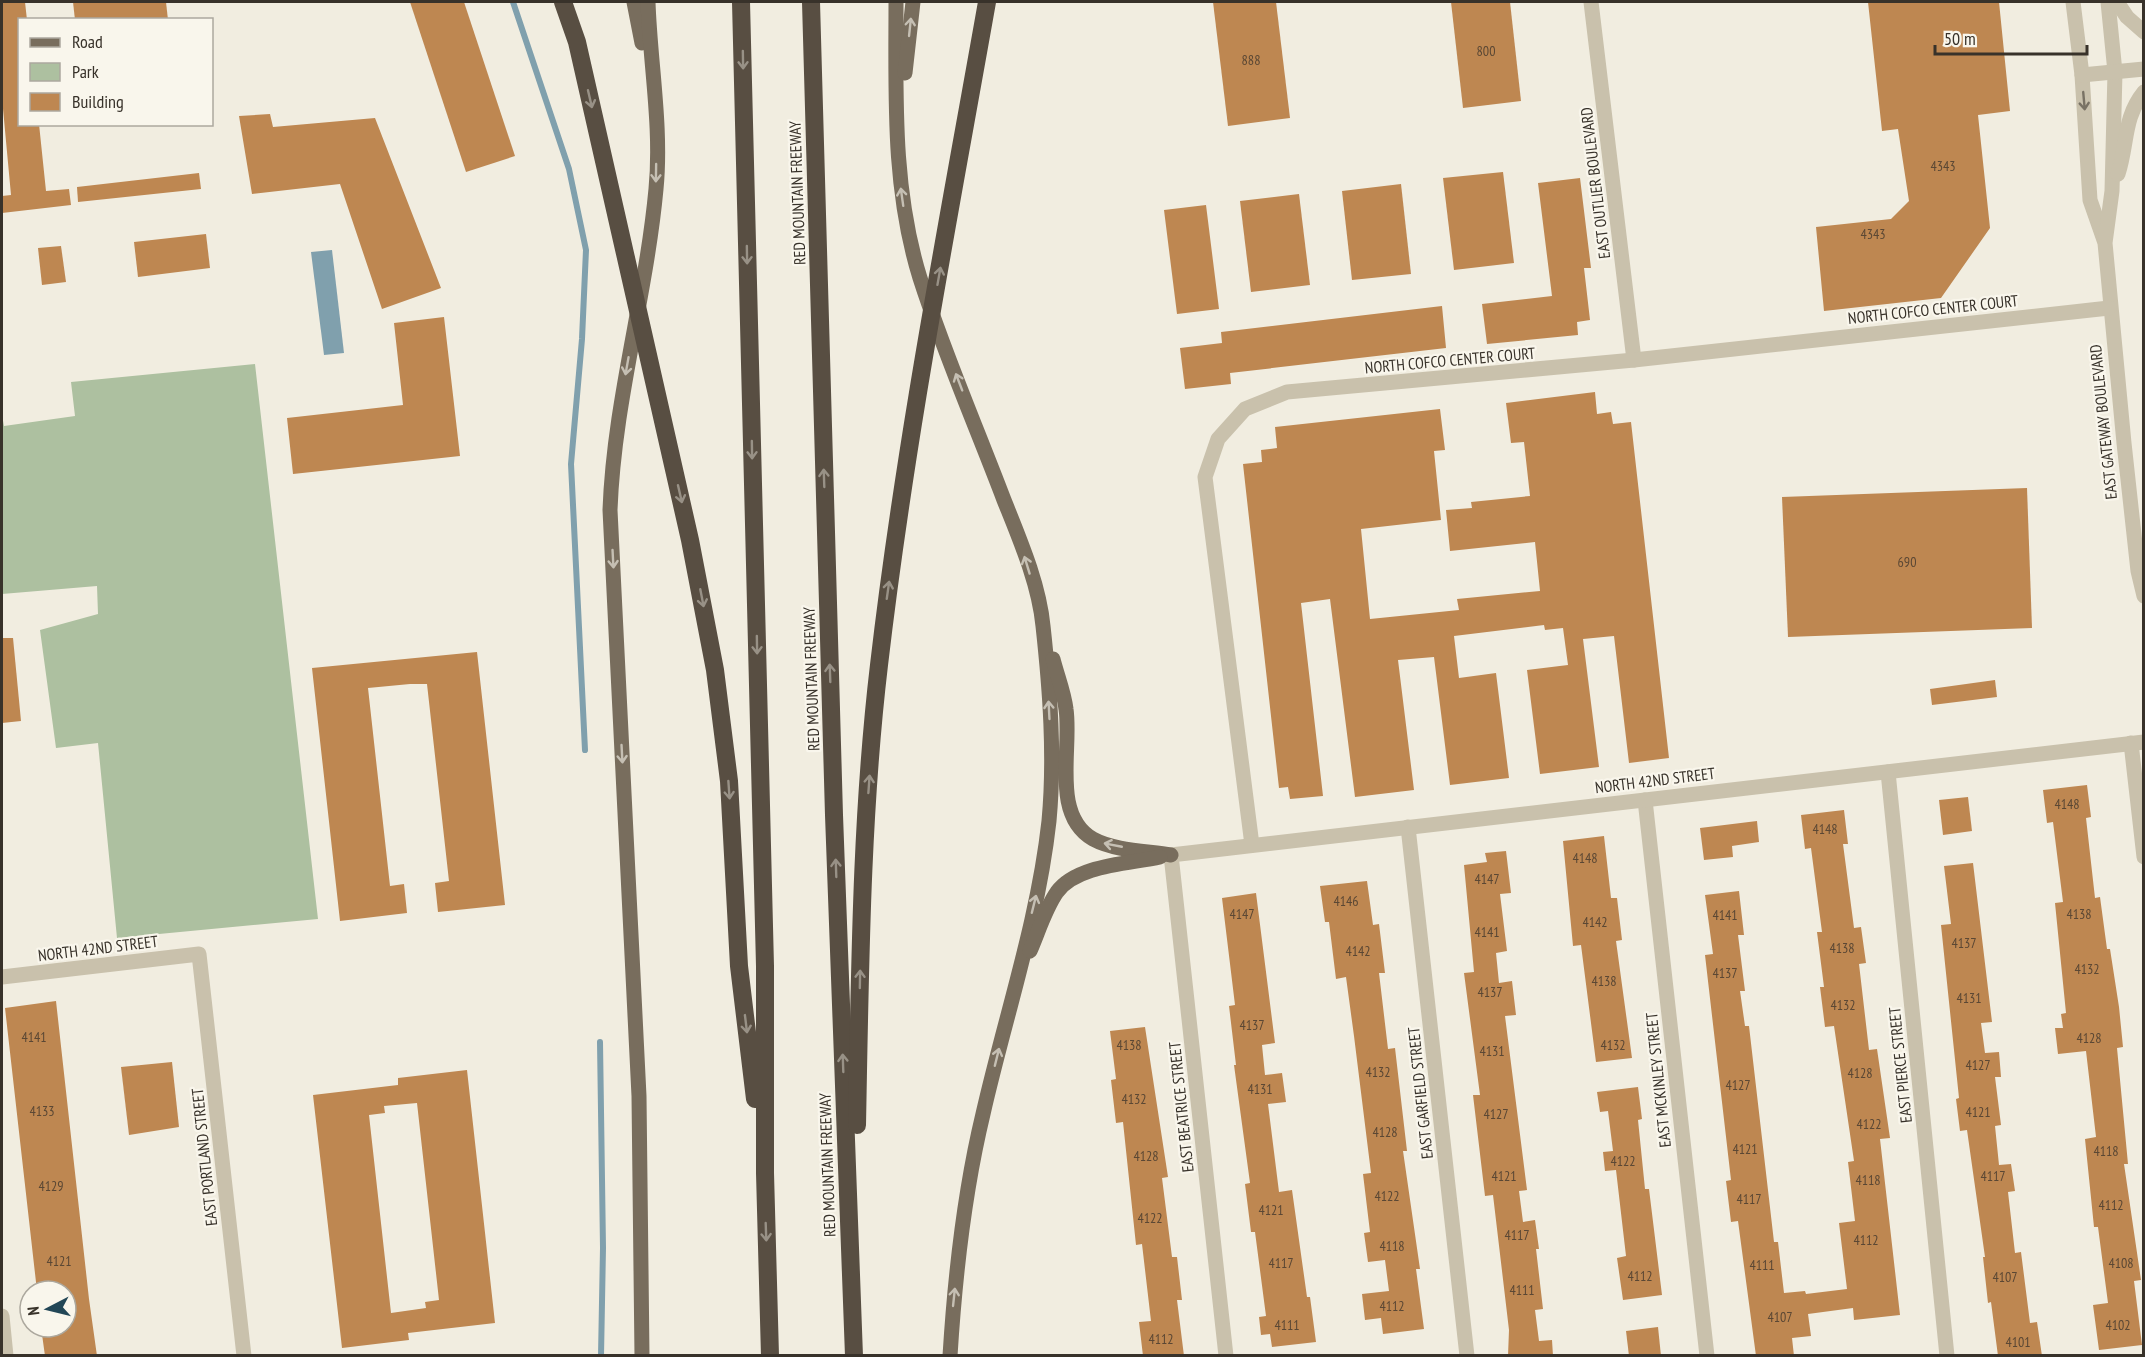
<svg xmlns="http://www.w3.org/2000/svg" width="2145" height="1357" font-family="'PT Sans Narrow',sans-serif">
  <rect width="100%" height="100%" fill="#f1ede0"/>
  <polygon fill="#adc0a0" points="255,364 318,919 117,938 98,743 56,748 40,630 98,614 97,586 2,594 2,415 4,426 75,416 71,382"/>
  <polygon fill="#80a0ad" points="332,250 344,353 324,355 311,252"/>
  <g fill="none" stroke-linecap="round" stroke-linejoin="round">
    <g stroke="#80a0ad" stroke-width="6">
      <polyline points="513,2 569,169 586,250 582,339 571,464 585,750"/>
      <polyline points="600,1042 603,1248 601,1356"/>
    </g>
  </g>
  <g fill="#be8751" fill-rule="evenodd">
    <polygon points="2,2 25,2 27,20 20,20 20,124 39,124 46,191 69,189 71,205 2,213 2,196 11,195 2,98"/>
    <polygon points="73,2 166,2 168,20 75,20"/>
    <polygon points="410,2 464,2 515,156 466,172"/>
    <polygon points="1213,2 1276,2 1290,118 1228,126"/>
    <polygon points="1451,2 1510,2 1521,101 1463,108"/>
    <polygon points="1868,2 1999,2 2010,111 1978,115 1990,228 1941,298 1824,311 1816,227 1891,219 1909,201 1898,129 1882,131"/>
    <polygon points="270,114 273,127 375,118 441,288 382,309 340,184 252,194 239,116"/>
    <polygon points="1503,172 1514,263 1454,270 1443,178"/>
    <polygon points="199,173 201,189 78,202 77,187"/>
    <polygon points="1580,178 1591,268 1584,268 1590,320 1577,322 1578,335 1487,344 1482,304 1552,296 1538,183"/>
    <polygon points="1401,184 1411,274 1352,280 1342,191"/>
    <polygon points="1299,194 1310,285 1251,292 1240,201"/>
    <polygon points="1206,205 1219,309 1177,314 1164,210"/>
    <polygon points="206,234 210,268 138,277 134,242"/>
    <polygon points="61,246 66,282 42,285 38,248"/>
    <polygon points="1442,306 1446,348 1230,373 1231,384 1185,389 1180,348 1222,343 1221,332"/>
    <polygon points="444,317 460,456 293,474 287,418 403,405 394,323"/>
    <polygon points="1595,392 1597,414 1611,412 1613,424 1631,422 1669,758 1629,763 1614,636 1583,639 1599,767 1540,774 1527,670 1568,665 1563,628 1545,630 1544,625 1454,636 1459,678 1496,673 1509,778 1450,785 1434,657 1398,660 1414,790 1355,797 1330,599 1301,603 1323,796 1290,799 1288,787 1279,788 1243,464 1262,462 1261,450 1277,448 1275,427 1440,409 1445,450 1434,451 1441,520 1361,529 1370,619 1459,610 1457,599 1540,591 1535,542 1450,551 1446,510 1472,508 1471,502 1530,496 1524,442 1511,443 1506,403"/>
    <polygon points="2027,488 2032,628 1788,637 1782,497"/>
    <polygon points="2,638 13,638 21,721 2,723"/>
    <polygon points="477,652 505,905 438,912 435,883 449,881 427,684 410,684 368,688 390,886 404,884 407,913 340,921 312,668"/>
    <polygon points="1995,680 1997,697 1932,705 1930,689"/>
    <polygon points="2087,785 2091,817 2086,818 2095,898 2100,897 2107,949 2110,949 2119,1007 2123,1047 2117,1048 2128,1164 2124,1164 2141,1280 2134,1281 2142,1345 2099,1350 2093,1305 2108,1303 2098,1227 2094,1227 2085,1139 2096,1137 2086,1051 2058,1054 2055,1028 2063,1028 2061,1014 2066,1013 2055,903 2063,902 2053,822 2047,823 2043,790"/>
    <polygon points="1968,797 1972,831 1943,835 1939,800"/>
    <polygon points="1844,810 1848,844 1843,844 1854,928 1861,927 1866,963 1859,964 1869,1050 1877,1049 1890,1138 1880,1139 1900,1315 1854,1320 1853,1308 1808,1314 1811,1336 1792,1338 1794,1356 1756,1356 1738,1221 1731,1222 1726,1181 1731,1180 1705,955 1713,954 1705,895 1739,891 1744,935 1738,935 1745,991 1740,991 1745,1026 1749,1026 1774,1242 1778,1242 1784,1293 1805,1291 1806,1294 1847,1289 1839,1223 1855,1221 1848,1162 1854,1161 1834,1026 1825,1027 1820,987 1824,987 1817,932 1822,932 1811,848 1805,849 1801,815"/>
    <polygon points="1757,821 1759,842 1732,846 1733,857 1704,860 1700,828"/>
    <polygon points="1604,836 1611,898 1617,898 1622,940 1616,941 1632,1058 1596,1062 1581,945 1573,946 1563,841"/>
    <polygon points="1506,851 1511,893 1500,894 1507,951 1496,953 1499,983 1512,981 1516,1015 1505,1016 1527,1190 1519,1191 1523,1222 1535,1220 1539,1249 1536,1249 1543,1309 1535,1310 1539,1341 1552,1340 1553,1356 1508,1356 1509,1330 1493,1195 1485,1196 1473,1095 1480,1095 1464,973 1474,972 1464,865 1487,862 1485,853"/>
    <polygon points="1973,863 1992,1022 1981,1023 1985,1053 1999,1052 2001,1077 1995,1077 2001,1125 1995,1126 1999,1165 2011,1164 2015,1191 2008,1192 2015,1253 2021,1252 2030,1323 2037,1322 2042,1356 1998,1356 1991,1302 1988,1303 1983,1257 1985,1257 1967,1130 1960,1131 1956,1099 1959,1098 1941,925 1951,924 1944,866"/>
    <polygon points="1367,881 1373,925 1379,924 1385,973 1379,973 1388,1049 1395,1048 1407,1151 1403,1151 1420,1269 1416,1269 1424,1329 1383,1334 1381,1318 1365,1320 1362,1294 1389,1291 1385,1260 1368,1262 1364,1233 1370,1232 1363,1174 1371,1173 1354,1036 1346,977 1336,979 1329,922 1325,922 1320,886"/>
    <polygon points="1256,893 1275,1043 1262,1045 1265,1075 1282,1073 1286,1102 1268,1104 1279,1192 1292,1190 1307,1297 1310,1297 1316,1342 1272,1347 1270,1334 1261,1335 1259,1317 1266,1316 1255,1232 1251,1232 1245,1184 1250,1183 1234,1065 1236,1065 1229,1006 1235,1005 1222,898"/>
    <polygon points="56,1001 89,1299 97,1356 45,1356 41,1327 66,1327 66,1291 37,1291 5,1008"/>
    <polygon points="1145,1027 1168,1177 1162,1178 1172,1257 1177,1257 1182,1300 1177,1300 1184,1356 1143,1356 1139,1322 1151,1321 1142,1244 1136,1245 1123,1122 1116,1123 1111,1080 1116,1079 1110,1031"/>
    <polygon points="172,1062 179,1127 129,1135 121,1067"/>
    <path d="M467,1070L495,1323L408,1333L409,1340L342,1348L313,1095L398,1085V1078ZM417,1103L439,1300L425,1302L426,1308L391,1313L369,1115L385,1113L384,1106Z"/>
    <polygon points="1638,1087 1642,1119 1638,1120 1645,1189 1649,1189 1662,1295 1623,1300 1617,1258 1626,1256 1616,1170 1605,1171 1603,1152 1613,1151 1608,1111 1600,1112 1597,1092"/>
    <polygon points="1658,1327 1661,1356 1629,1356 1626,1331"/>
  </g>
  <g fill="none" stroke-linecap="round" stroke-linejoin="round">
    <g stroke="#c9c1ac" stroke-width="15">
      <polyline points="1591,2 1634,360"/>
      <polyline points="2073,2 2082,75 2090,200 2104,240"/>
      <polyline points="2108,2 2115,72 2112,191 2105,243 2124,443 2138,571 2144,596"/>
      <polyline points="2117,2 2127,17 2144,32"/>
      <polyline points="2082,75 2144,69"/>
      <path d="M2118,174C2128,143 2123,118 2144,92"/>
      <polyline points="2131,743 2144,857"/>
      <polyline points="1888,772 1947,1356"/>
      <polyline points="1645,800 1707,1356"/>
      <polyline points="1408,827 1467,1356"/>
      <polyline points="1252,845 1205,477 1218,439 1245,409 1287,392 1634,360 2109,308"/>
      <polyline points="2,977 199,954 244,1356"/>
      <polyline points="2,1316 6,1356"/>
      <polyline points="1226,1356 1171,855 2144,742"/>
    </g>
    <g stroke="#786d5d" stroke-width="15">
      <polyline points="634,2 642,43"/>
      <path d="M896,2C896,95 892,188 920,278C944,353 976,426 1004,500C1020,540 1039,584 1043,626C1050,690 1055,757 1049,821C1038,921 1005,1017 983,1114C964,1193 955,1275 950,1356"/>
      <polyline points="905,73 913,2"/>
      <path d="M1053,659C1057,675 1064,692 1066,709C1072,749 1051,815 1093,839C1115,851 1147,851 1171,855"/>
      <path d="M1030,951C1038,933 1045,909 1057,892C1077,865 1128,864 1160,857"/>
      <path d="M642,1356L639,1096L610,510C614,401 646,297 656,189C662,127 650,63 648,2"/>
    </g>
    <g stroke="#584e42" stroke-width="18">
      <polyline points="563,2 577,42 690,540 715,670 729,781 739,966 755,1099"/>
      <polyline points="741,2 765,966 765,1173 770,1356"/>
      <polyline points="811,2 834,815 854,1356"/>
      <path d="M857,1125C860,972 861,817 879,665C905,442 948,222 987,2"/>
    </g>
  </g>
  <defs><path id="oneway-shaft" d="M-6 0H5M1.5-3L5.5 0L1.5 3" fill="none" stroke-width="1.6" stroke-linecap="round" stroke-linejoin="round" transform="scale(1.5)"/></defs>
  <g stroke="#c5bfb3">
    <use href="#oneway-shaft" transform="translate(910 27) rotate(-84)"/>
    <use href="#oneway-shaft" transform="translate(656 173) rotate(91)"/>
    <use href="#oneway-shaft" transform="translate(902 197) rotate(-98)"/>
    <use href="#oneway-shaft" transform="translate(627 366) rotate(100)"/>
    <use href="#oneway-shaft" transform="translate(959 382) rotate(-111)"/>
    <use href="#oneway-shaft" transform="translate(613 559) rotate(87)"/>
    <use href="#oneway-shaft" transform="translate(1027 565) rotate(-107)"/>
    <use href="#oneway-shaft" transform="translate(1049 710) rotate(-93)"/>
    <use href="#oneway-shaft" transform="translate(622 754) rotate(87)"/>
    <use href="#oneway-shaft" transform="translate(1113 845) rotate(-169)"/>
    <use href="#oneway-shaft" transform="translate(1034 904) rotate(-76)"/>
    <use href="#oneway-shaft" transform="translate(997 1057) rotate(-76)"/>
    <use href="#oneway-shaft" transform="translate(954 1297) rotate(-84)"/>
  </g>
  <g stroke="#989186">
    <use href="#oneway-shaft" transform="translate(743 60) rotate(89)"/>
    <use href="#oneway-shaft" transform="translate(590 99) rotate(77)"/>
    <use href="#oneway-shaft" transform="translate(747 255) rotate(89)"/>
    <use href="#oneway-shaft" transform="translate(939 276) rotate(-80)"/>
    <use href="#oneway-shaft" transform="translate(752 450) rotate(89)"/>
    <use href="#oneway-shaft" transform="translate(824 478) rotate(-92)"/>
    <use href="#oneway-shaft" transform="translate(680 494) rotate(77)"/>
    <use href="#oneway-shaft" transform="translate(888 590) rotate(-82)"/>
    <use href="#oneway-shaft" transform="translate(702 598) rotate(79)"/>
    <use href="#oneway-shaft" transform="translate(757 645) rotate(89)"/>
    <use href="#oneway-shaft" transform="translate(830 673) rotate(-92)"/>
    <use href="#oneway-shaft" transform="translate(869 784) rotate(-86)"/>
    <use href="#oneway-shaft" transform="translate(729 790) rotate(86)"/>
    <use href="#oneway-shaft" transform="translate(836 868) rotate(-92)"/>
    <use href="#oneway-shaft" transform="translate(860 979) rotate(-89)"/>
    <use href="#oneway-shaft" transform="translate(746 1024) rotate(83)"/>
    <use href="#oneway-shaft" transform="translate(843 1063) rotate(-92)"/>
    <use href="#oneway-shaft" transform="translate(766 1232) rotate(88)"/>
  </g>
  <use stroke="#797264" href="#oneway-shaft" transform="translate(2084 101) rotate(85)"/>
  <g text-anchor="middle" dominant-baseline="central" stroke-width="4.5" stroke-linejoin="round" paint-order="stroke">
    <g font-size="14" fill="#5a4734">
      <text x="1486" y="51">800</text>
      <text x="1251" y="60">888</text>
      <text x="1943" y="166">4343</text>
      <text x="1873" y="234">4343</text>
      <text x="1907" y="562">690</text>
      <text x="2067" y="804">4148</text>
      <text x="1825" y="829">4148</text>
      <text x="1585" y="858">4148</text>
      <text x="1487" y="879">4147</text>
      <text x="1346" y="901">4146</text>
      <text x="1242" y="914">4147</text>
      <text x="2079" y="914">4138</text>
      <text x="1725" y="915">4141</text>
      <text x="1595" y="922">4142</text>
      <text x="1487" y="932">4141</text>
      <text x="1964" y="943">4137</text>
      <text x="1842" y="948">4138</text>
      <text x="1358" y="951">4142</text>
      <text x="2087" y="969">4132</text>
      <text x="1725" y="973">4137</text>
      <text x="1604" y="981">4138</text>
      <text x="1490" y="992">4137</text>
      <text x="1969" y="998">4131</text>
      <text x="1843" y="1005">4132</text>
      <text x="1252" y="1025">4137</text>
      <text x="34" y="1037">4141</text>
      <text x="2089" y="1038">4128</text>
      <text x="1129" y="1045">4138</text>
      <text x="1613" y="1045">4132</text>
      <text x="1492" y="1051">4131</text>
      <text x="1978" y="1065">4127</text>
      <text x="1378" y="1072">4132</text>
      <text x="1860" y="1073">4128</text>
      <text x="1738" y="1085">4127</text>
      <text x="1260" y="1089">4131</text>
      <text x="1134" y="1099">4132</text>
      <text x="42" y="1111">4133</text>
      <text x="1978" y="1112">4121</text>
      <text x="1496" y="1114">4127</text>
      <text x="1869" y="1124">4122</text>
      <text x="1385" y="1132">4128</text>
      <text x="1745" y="1149">4121</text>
      <text x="2106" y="1151">4118</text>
      <text x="1146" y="1156">4128</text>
      <text x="1623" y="1161">4122</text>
      <text x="1504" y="1176">4121</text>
      <text x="1993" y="1176">4117</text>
      <text x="1868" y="1180">4118</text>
      <text x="51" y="1186">4129</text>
      <text x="1387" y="1196">4122</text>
      <text x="1749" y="1199">4117</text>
      <text x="2111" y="1205">4112</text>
      <text x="1271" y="1210">4121</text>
      <text x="1150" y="1218">4122</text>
      <text x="1517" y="1235">4117</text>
      <text x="1866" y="1240">4112</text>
      <text x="1392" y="1246">4118</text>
      <text x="59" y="1261">4121</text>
      <text x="1281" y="1263">4117</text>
      <text x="2121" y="1263">4108</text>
      <text x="1762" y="1265">4111</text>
      <text x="1640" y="1276">4112</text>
      <text x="2005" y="1277">4107</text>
      <text x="1522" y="1290">4111</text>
      <text x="1392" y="1306">4112</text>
      <text x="1780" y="1317">4107</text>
      <text x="1287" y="1325">4111</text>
      <text x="2118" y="1325">4102</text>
      <text x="1161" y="1339">4112</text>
      <text x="2018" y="1342">4101</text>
    </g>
    <g font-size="16" fill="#38322a" stroke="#f9f6ec">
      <text transform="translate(1595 183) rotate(-97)">EAST OUTLIER BOULEVARD</text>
      <text transform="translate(797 193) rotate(-92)">RED MOUNTAIN FREEWAY</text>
      <text transform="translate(1933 309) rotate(-6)">NORTH COFCO CENTER COURT</text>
      <text transform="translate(1450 360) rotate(-5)">NORTH COFCO CENTER COURT</text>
      <text transform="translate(2103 422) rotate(-96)">EAST GATEWAY BOULEVARD</text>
      <text transform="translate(811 679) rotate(-92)">RED MOUNTAIN FREEWAY</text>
      <text transform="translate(1655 780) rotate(-7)">NORTH 42ND STREET</text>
      <text transform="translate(98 948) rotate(-7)">NORTH 42ND STREET</text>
      <text transform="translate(1900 1065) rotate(-96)">EAST PIERCE STREET</text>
      <text transform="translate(1658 1080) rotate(-96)">EAST MCKINLEY STREET</text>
      <text transform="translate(1420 1093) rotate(-96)">EAST GARFIELD STREET</text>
      <text transform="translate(1181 1107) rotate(-96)">EAST BEATRICE STREET</text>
      <text transform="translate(204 1157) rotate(-96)">EAST PORTLAND STREET</text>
      <text transform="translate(827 1165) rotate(-92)">RED MOUNTAIN FREEWAY</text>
    </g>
  </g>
  <rect width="2145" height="1357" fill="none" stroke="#38322a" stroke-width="6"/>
  <rect x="18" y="18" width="195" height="108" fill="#f9f6ec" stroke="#aca89e" stroke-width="1.5"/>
  <rect x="30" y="38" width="30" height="9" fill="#786d5d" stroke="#aca89e" stroke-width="1.5"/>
  <text x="72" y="48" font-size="18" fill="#38322a">Road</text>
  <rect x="30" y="63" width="30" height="18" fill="#adc0a0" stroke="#aca89e" stroke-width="1.5"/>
  <text x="72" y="78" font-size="18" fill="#38322a">Park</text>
  <rect x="30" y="93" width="30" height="18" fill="#be8751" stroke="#aca89e" stroke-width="1.5"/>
  <text x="72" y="108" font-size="18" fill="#38322a">Building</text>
  <g transform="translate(48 1309) rotate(263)"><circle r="28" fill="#f9f6ec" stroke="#aca89e" stroke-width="1.5"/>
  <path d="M0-4.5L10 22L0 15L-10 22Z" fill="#224656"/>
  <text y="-9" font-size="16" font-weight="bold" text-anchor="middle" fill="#38322a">N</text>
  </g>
  <path d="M1935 45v9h152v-9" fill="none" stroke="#38322a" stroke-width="3"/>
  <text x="1944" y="45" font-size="18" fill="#38322a" stroke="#f9f6ec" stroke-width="4.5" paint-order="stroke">50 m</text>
</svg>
